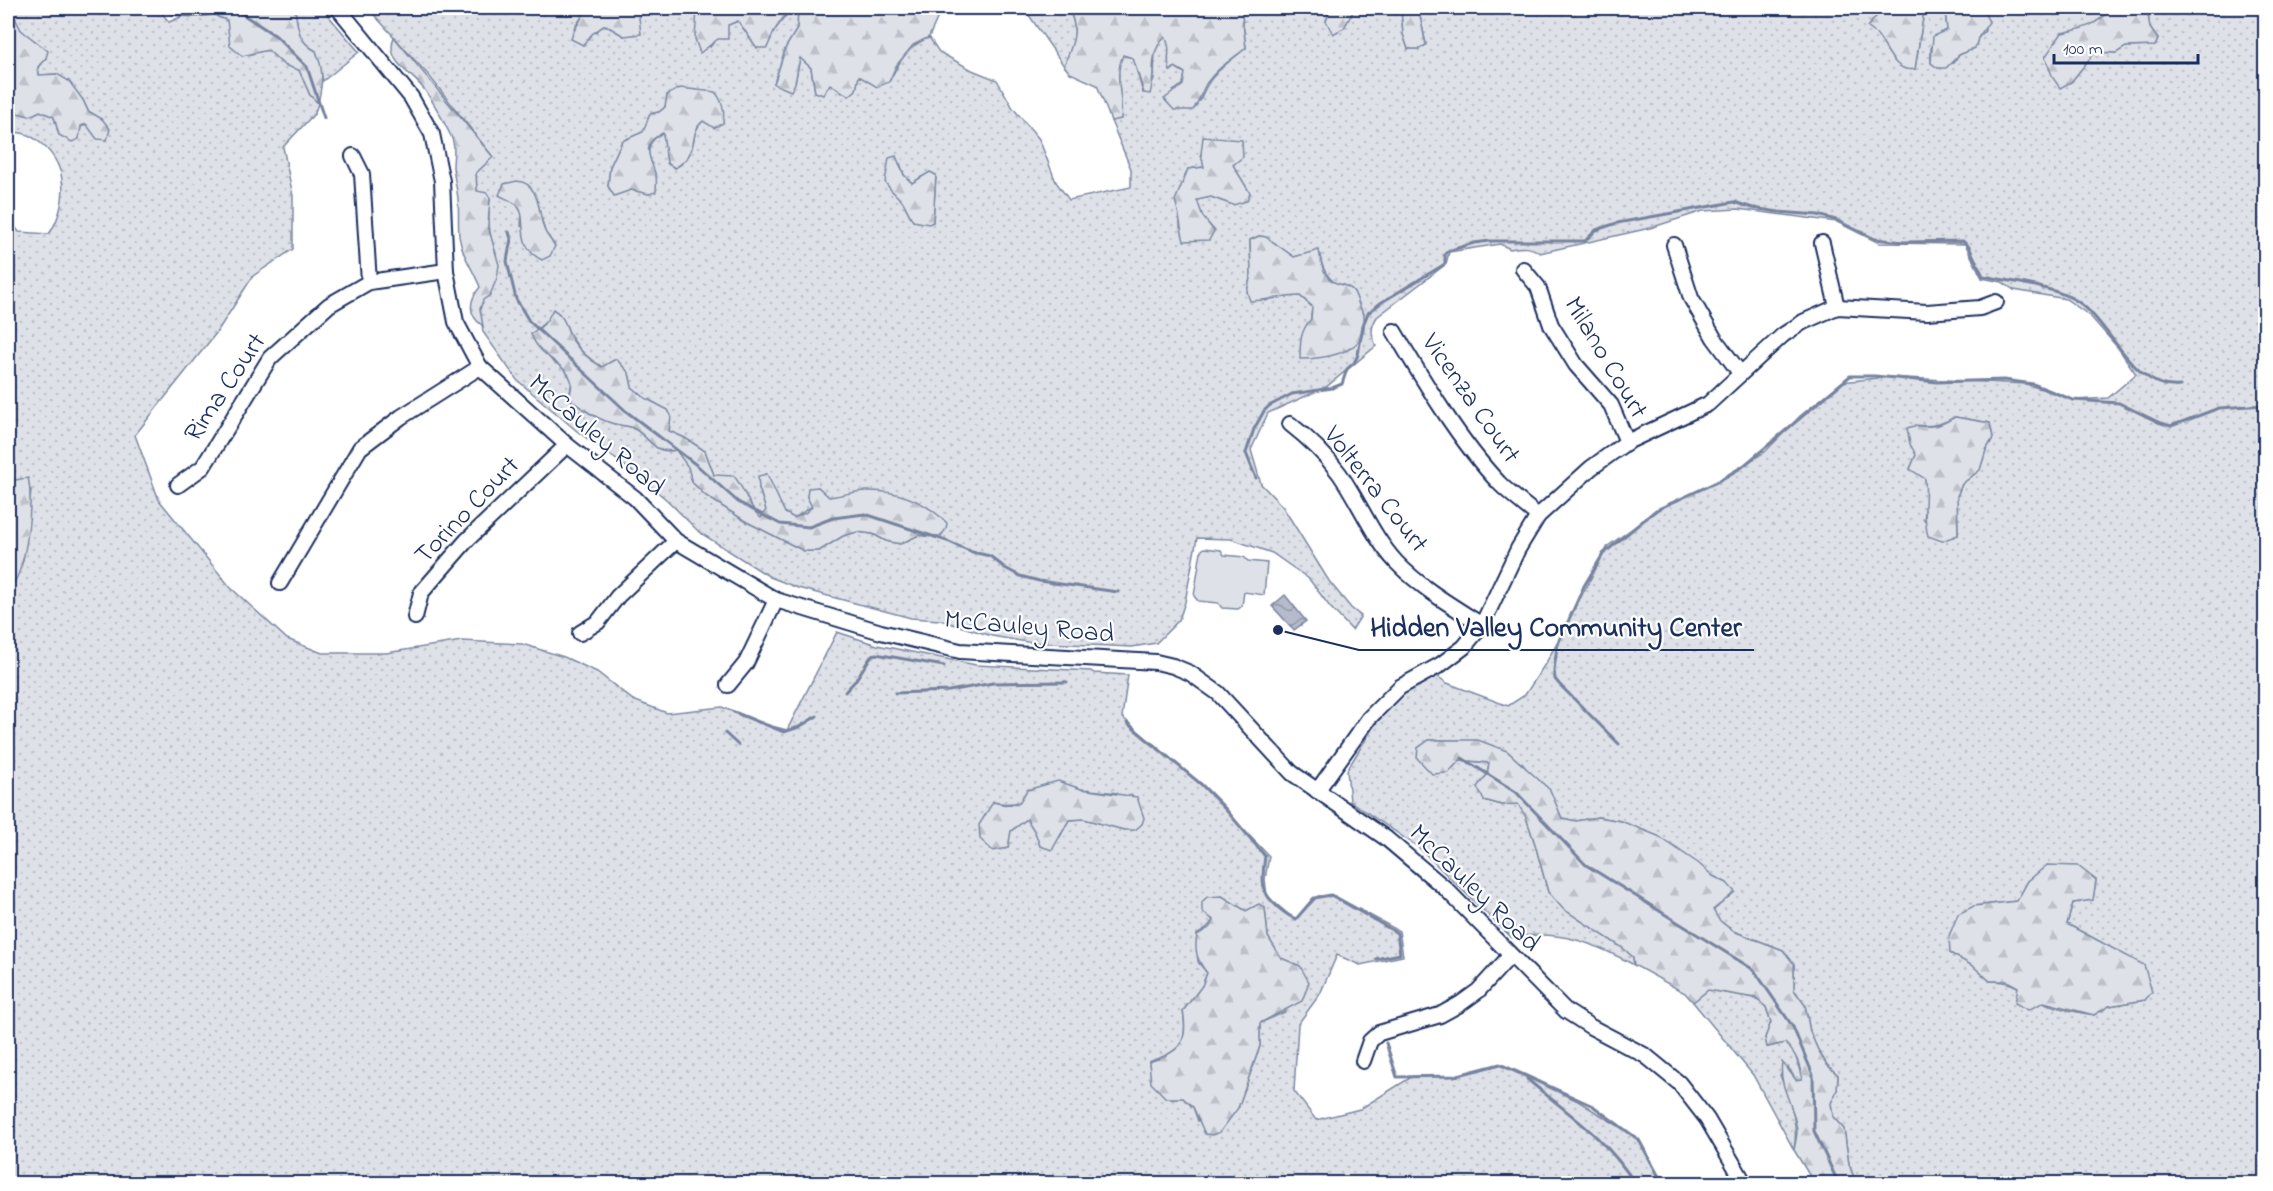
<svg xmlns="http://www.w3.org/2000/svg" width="2273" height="1191" font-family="'Indie Flower',sans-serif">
  <defs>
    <pattern id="grass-dots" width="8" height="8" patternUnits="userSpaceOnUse" patternTransform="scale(1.5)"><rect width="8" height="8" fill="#dee1e7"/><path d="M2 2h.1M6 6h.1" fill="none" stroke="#bec1c9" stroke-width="1.8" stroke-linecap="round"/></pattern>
    <pattern id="forest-firs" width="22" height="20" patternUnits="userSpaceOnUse" patternTransform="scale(1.5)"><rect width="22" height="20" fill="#dee1e7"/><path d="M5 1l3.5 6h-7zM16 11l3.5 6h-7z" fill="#bec1c9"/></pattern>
    <pattern id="water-waves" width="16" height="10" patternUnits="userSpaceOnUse" patternTransform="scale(1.5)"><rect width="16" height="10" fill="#b5bbca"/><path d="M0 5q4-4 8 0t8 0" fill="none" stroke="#9298a7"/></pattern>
  </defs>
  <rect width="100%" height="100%" fill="#fff"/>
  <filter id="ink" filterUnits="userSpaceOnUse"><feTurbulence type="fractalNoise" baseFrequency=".0167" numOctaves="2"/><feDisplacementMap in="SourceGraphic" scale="12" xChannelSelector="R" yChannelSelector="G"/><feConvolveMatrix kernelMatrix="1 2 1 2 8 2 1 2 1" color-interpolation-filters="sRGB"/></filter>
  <g filter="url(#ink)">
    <g fill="url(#grass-dots)" stroke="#7c88a2" stroke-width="1.5" fill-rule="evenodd">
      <path d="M8,8H158L169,22L202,8H210L218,17L227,20L242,56L268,50L284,65L299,70L310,95L318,103L315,113L283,147L293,196V249L253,276L217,332L135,435L159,500L231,588L287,639L322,653H386L462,641L522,644L564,657L597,672L633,700L667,713L722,707L756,722L787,730L837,632L877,645L976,665L1091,671L1094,673L1128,675L1122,717L1196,780L1269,856L1265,879L1267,896L1295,920L1318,896H1335L1399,931L1403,956L1360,965L1337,955L1320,994L1298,1024L1294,1091L1316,1120L1360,1109L1413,1076H1458L1499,1065L1578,1101L1638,1138L1662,1183H8V589L10,588L23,561L31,490L10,480L8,481V236L16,228L19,232L49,234C59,220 65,198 62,180C59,155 33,128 8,133V111L30,116L40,111L54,117L59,135L102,119L88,111L83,100L57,74L39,75L38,67L46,58C37,35 33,44 21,30C15,24 16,16 8,11ZM1071,786L1081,789L1117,793L1124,830L1084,819L1069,820L1060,837L1040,846L1035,832L1027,819L1011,831L993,802C1020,808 1045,794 1071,786ZM1221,896L1246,911L1259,904L1265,908L1268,937L1281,958L1300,966L1285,1012L1260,1023V1046L1238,1108L1198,1121L1193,1107L1183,1098H1166L1149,1062C1180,1052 1189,1043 1183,1011L1202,986L1207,973L1198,962L1197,935C1215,923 1216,916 1221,896Z"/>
      <path d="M292,8H322L359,52L323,81L316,51C297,41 298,29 295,10Z"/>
      <path d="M368,8H586L584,14L574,28L583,45L592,34L605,25L624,36L639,17L650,8H697L696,12L710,47L728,25L738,21L757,47H767L774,31L792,8L798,12L797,29L786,47L774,83H795L800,57L811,68L815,92L830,83L842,93L856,89L859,75L889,82C900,60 907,47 929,37L939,52L972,70L997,80L1013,108L1039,139L1056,182L1069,200L1131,187V169L1111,121L1121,118L1118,68L1122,55L1133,58L1143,93L1154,80L1155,48L1165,36C1174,52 1164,56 1171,71L1175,67L1185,73L1183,85L1173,91L1200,101C1208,75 1226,64 1246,48L1241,8H1331L1326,21L1351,16L1355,8H1401L1403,34L1408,49H1419L1426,44L1418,8H1769L1780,10L1784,8H1908L1899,10L1877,34C1886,47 1895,73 1915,69L1924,11L1913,8H1945L1947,30L1931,48V63L1938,68L1953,63L1959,55L1975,48L1978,38L1985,31V14L1978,8H2111C2097,27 2084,29 2062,33L2071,82L2095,52L2116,53L2125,47L2155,46L2158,39L2150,28L2147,8H2265V1183H1860L1854,1178L1849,1164L1844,1129L1833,1117L1831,1103L1837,1090L1838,1075L1827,1065L1818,1050L1810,1032L1805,1005L1794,990V964L1783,950L1733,931L1719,920L1713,911L1724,901L1727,883L1713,876L1678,850L1621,821L1598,817L1576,821L1562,818L1522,763L1460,740H1429L1418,748L1448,773L1460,760L1489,763L1487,775L1478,788L1484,800L1502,805L1518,803L1526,817L1535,844L1548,892L1577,918L1623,948L1633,957L1634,965C1594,943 1557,928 1512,938L1418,847L1350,801L1347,770L1372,729L1393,702L1417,685L1437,676L1447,683L1508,706L1525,695L1547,661L1608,546L1661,508L1717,481L1765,452L1800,416L1842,382L1886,377L2026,384L2075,400L2108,398L2136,374L2118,348L2090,316L2066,299L2014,290L2002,282L1982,278L1965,244L1879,243L1837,222L1738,209L1703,211L1650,228L1540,253C1530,246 1522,247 1510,249L1500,244L1449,252L1446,264L1377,317C1370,328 1371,335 1376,346L1326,387L1268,413L1251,450L1261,484L1283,507L1329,581L1351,608L1361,616L1352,630L1330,607L1309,579L1272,553L1231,539L1197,538L1185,602L1179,620L1156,643L1132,647L1027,642L992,636L940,620L911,618L866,606L798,588L770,577L699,532L667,500L636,474L578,432L517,380L483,332L480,309L496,253C488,234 488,218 490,198L477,191L476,173L493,157L430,77ZM667,95L703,121C687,135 701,153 675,168L667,163L663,133C642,143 648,159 656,177L649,194L631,190L614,195L608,186L610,167L622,141L643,132L650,114L659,112L665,107ZM1201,154L1233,165L1250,193L1233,205L1211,197L1196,200L1203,218L1214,230L1180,228V190L1188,169L1204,167ZM900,163L904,175L912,183L930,172L936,175L933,222L913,221L903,202ZM517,205L541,217L545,232L555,246L521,226L522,213ZM1259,236L1266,237L1294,257L1319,251C1321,262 1323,273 1333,281C1339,286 1349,284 1354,292C1358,300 1358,306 1364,314L1311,319L1312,307L1300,296L1274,297L1266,301L1247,292L1251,274L1250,240ZM553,310C567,318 565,329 574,341C581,353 590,360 602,367L616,359L629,373L632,387L645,398L668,410L671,416L669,431L685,438L705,451L714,475L761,519L766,510L759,488L766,474L785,513L794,518L812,506L807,497L818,487L829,497L846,495L864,491L930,537L919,535L900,544L886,541L873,534L857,532L843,536L819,551H804L747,522L706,496L692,482L689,467L676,450C652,455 652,438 633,428C627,425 621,426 615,424C598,420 583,410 569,399L572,380L564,368L552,361L531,334L549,319ZM1955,417L1990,423L1993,438L1986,450L1980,469L1962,484L1957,496L1958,535L1924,520L1927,496L1925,478L1910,469L1916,455L1915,425C1931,427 1941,425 1955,417ZM2096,880L2093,899L2073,903L2067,924L2101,942L2145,1000L2109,1006L2094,1015C2077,1012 2058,1009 2043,1002C2020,991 2017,981 1990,981L1973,966L1950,953L1974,906L2017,901L2028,881Z"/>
      <path d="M1024,8H1055L1071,14C1079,35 1072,46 1064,66Z"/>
      <path d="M1708,990L1755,998L1766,1007L1771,1022L1765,1038L1768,1047L1785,1043L1795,1053L1802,1079L1796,1080L1788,1067L1780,1075C1790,1102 1799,1121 1794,1150L1753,1075L1693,1002Z"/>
    </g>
    <g fill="url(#forest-firs)" stroke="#7c88a2" stroke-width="1.5">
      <path d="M210,8H292L295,10C298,28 298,42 316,51C324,71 323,82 318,103L310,95L299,70L284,65L268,50L242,56L230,46L227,20L218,17Z"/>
      <path d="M586,8H650L639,17L641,34L624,36L605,25L592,34L583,45L571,39C574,27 583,19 586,8Z"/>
      <polygon points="697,8 790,8 774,31 767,48 757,48 738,21 728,25 728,39 718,39 700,53 695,39"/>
      <polygon points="792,8 939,8 937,19 929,37 913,45 896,66 889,82 877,87 859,76 856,90 849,96 830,84 823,95 815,92 811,68 800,58 795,83 791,91 774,84 786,47 797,29 798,12"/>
      <path d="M1055,8H1241L1246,48C1232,59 1216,69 1206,84C1201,93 1199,102 1193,110H1174L1164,99L1183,85L1185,73L1175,67L1170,71C1165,57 1173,51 1165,37C1147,55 1157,71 1150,94L1144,93L1133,58L1123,55C1113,79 1124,95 1121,119L1111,121L1097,85L1070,73L1064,66C1071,47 1079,33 1071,14Z"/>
      <polygon points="1331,8 1355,8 1344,28 1333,34 1326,21"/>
      <polygon points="1401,8 1418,8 1419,11 1426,45 1419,49 1408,49 1403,34"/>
      <path d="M1908,8L1924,11L1915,69C1894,73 1888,49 1878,36C1875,32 1871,30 1867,27L1881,11Z"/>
      <polygon points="1945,8 1978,8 1985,14 1989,22 1978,38 1975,48 1959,55 1946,68 1938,68 1931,63 1933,36 1947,30"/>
      <path d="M2111,8H2147L2150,28L2158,39L2155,46L2126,47L2116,53L2095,52L2071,82L2060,88L2053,78L2045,57L2062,33C2083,29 2098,25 2111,8Z"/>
      <polygon points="8,11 13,14 21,30 48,51 46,58 38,67 39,75 57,74 69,81 83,100 88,111 102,119 110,129 107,140 97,139 86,124 81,126 79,139 72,142 59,135 54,117 40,111 30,116 8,111"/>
      <path d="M394,37L493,157L476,173L477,191L487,193L490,198L488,226L499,265L497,278L490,295L483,300L480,309L483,326C467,315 469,300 480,287C473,269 462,256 459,236C458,224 459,211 458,199C457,189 454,178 453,167C453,156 456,147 451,136C443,121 436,105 426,92C414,73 384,63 394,37Z"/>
      <path d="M680,88L715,92C723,101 725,111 723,123L714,128L703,121C687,134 702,152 675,168L667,163L663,133C639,143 651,159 656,176C657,181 656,187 656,192L649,194L631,190L614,196L608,186L610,167L622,141L643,132L650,114L659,112L665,107L667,95Z"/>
      <path d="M1203,137L1242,140L1243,157L1233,165L1250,193L1247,201L1233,205L1211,197L1197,200L1203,217L1214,231L1209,240L1184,241C1180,227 1180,214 1175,201L1188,169L1204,167L1201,154Z"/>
      <polygon points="896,156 904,175 912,183 930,172 936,175 933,222 929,224 913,221 903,202 891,190 885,182 889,158"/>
      <path d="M517,181C540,183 538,211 544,229C546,235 551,240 555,246L550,256L542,260C513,246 529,216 517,205C512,201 504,198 499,195L504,184Z"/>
      <path d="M1259,236L1266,237L1294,257L1319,250C1321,262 1322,273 1332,281C1339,286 1349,284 1354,292C1358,300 1358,306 1364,314C1364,320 1365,328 1363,333C1357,355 1318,359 1300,359C1300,343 1300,331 1311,319L1312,306L1300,296C1282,296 1267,301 1250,301L1247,292L1251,274L1250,240Z"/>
      <path d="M553,309C567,318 565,328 573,341C581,353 590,360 602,367L616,359L629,373L632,387L645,398L668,410L671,416L669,431L685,438L705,451L714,475L734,476C745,489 748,507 761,518L766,510L759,488L758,476L767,474L785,513L794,518L805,513L812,507L807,497L808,488L818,487L829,497C841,496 854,491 866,491C898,490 925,501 947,523L946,529L941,536L919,535L900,544L886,541L873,534L857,532L843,536L819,551H804L747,522L706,496L692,482L688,467L676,450C651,454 652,438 633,428C627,425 621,426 615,424C598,420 583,409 569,399C570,394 573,385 571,380C567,364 539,358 531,334C542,327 548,321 553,309Z"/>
      <path d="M1955,417L1990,423L1993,438L1986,450L1980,470L1962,484L1957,496L1958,535L1942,541L1928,536C1922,515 1927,499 1925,479L1910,469L1916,455L1910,444L1907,428C1916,424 1922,427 1932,426C1941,426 1947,421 1955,417Z"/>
      <path d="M28,478C34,499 27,576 8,589V481Z"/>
      <path d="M1429,740H1478L1507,751L1550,790L1562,818L1576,821L1598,817L1621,821L1658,836L1698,863L1713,876L1727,883L1735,892L1713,910L1719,920L1733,931L1783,950L1794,964V990L1805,1005L1810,1032L1818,1050L1827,1065L1838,1075L1837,1090L1831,1103L1833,1117L1844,1129L1849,1164L1854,1178L1860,1183H1814L1794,1150C1795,1144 1797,1137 1797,1131C1795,1106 1778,1087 1782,1062L1796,1080L1802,1079C1800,1063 1796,1054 1785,1043L1767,1047L1765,1038L1771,1022L1766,1007L1755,998L1708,990L1693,1002L1685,993L1634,965L1633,957L1623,948L1563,909L1548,892L1535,844L1526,817L1518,804L1502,805L1484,800L1477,787L1487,775L1489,763L1460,760L1448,773L1432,774L1417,758L1418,748Z"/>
      <polygon points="1058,781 1081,789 1137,797 1144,818 1142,824 1135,830 1124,830 1084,819 1069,820 1052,850 1040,846 1035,832 1027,819 1011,831 1008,848 993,851 980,839 979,825 993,802 1006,805 1019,803 1027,790"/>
      <polygon points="2047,865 2078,866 2096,880 2093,900 2073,903 2067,924 2144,965 2152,992 2145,1000 2109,1006 2094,1015 2044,1002 2028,1010 2015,1003 2018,987 2007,981 1990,981 1973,966 1950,953 1949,936 1958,914 1974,906 2017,901 2028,881"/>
      <path d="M1222,896L1246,911L1259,904L1265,908L1268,937L1281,958L1300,966L1309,982L1302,1001L1260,1023V1046L1238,1108L1220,1132L1212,1135L1205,1134L1193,1107L1183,1098H1166L1151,1083L1149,1062C1180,1052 1189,1043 1183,1011L1202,986L1207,973C1197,960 1194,951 1197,935L1209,928L1214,921L1202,911V902L1207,897Z"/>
    </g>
    <polygon fill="#dee1e7" stroke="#7c88a2" stroke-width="1.5" points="1204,548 1221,550 1224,555 1244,557 1248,561 1267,563 1264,595 1244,592 1242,606 1238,609 1222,608 1218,603 1198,601 1194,596 1201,551"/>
    <polygon fill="url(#water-waves)" stroke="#77839f" stroke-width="1.5" points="1285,595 1306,621 1294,630 1272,606"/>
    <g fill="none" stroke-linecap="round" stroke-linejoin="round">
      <g stroke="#77839f" stroke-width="3">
        <path d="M162,8C182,23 214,13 236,10L276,36L307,67L324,118"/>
        <polyline points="509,232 511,239 507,261 510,274 516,299 529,321 627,412 699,467 738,502 780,524 809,527 833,518 865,514 947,541 972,552 990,556 1005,568 1020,576 1039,581 1118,592"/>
        <path d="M1256,478L1246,453L1254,429L1264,411L1269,406L1292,394L1332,388L1342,384L1347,369L1354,363L1358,355L1363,325L1368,313L1382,302L1445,264V254L1448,251L1474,243L1490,241H1585L1596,230L1617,223L1734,202L1753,208L1779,212L1818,215L1836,220L1875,239L1904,242L1963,241L1969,247L1983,276C2009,281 2055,287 2077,301C2111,323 2134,392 2180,386"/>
        <polyline points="845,692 855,681 872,655 876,654 944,666"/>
        <polyline points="895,693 949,691 993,683 1067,682"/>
        <polyline points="734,712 784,732 799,727 817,716"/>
        <path d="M1127,723L1202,785L1223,806L1265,856C1262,881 1259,892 1280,909C1285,913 1290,917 1296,919L1314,898L1331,895L1397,933L1400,954L1376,959"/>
        <polyline points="725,733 738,745"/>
        <polyline points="1619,744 1559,684 1555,679 1554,670 1557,646 1584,586 1603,554 1656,510 1715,483 1741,468 1850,376 1875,376 1937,382 2004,380 2033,384 2073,400 2119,403 2158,422 2171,426 2219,408 2266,405"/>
        <polyline points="1462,758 1516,792 1586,865 1754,970 1793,1027 1813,1075 1814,1131 1836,1178 1840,1184"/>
        <polyline points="1386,1043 1397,1077 1454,1076 1500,1064 1593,1106 1605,1115 1639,1140 1663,1184"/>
        <path d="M1527,1079C1566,1112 1608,1139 1635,1184"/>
      </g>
      <defs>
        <g id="minor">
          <polyline points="338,8 411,97 432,134 442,181 446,271 456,322 480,367 567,445 635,498 676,541 776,600 881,632 960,651 1156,662 1173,666 1190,673 1218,693 1292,773 1387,839 1445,888 1566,1011 1591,1027 1646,1056 1679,1083 1707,1119 1745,1184"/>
          <polyline points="353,156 362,174 369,282"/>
          <polyline points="1822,243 1837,307"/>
          <polyline points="1674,245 1691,298 1714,338 1740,373"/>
          <polyline points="1523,269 1538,287 1551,325 1576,365 1611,405 1627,442"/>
          <path d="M1394,331C1423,380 1460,442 1499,483C1511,495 1525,505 1538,516"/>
          <path d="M1290,424C1308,438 1325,454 1339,473C1359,501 1372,536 1396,562C1421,588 1452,606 1482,625"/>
          <polyline points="178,485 203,467 270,358 329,305 369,282 446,271"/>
          <polyline points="280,583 360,448 401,417 480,367"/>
          <polyline points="415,617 421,593 467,540 567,445"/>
          <polyline points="580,633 598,622 618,596 676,541"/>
          <polyline points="728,685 746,663 776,600"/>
          <polyline points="1317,791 1369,718 1400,687 1440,665 1464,647 1482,625 1518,549 1538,516 1591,468 1627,442 1708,404 1783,335 1803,322 1837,307 1927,312 1980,308 1996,302"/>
          <polyline points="1363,1061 1370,1041 1379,1033 1440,1015 1460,1004 1478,991 1510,956"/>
        </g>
      </defs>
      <use href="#minor" stroke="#1b2f5e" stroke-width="18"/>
      <use href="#minor" stroke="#fff" stroke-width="14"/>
    </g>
  </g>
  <g text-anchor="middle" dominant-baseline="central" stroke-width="4.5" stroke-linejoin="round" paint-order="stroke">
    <g font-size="27" fill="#1b2f5e" stroke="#fff">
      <text transform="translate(1605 358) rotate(59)">Milano Court</text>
      <text transform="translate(226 388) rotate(-56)">Rima Court</text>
      <text transform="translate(1470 399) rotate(55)">Vicenza Court</text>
      <text transform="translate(596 436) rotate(41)">McCauley Road</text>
      <text transform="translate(1375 490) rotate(52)">Volterra Court</text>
      <text transform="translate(468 511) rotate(-46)">Torino Court</text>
      <text transform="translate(1029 628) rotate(5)">McCauley Road</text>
      <text transform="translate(1474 889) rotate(44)">McCauley Road</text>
    </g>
  </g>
  <path fill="none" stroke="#1b2f5e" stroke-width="2" d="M1278 630L1359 650H1754"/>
  <circle fill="#1b2f5e" stroke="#fff" stroke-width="2" cx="1278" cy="630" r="6"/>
  <g font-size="28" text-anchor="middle" font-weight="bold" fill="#1b2f5e" stroke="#fff" stroke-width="4.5" stroke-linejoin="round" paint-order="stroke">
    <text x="1556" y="636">Hidden Valley Community Center</text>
  </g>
  <rect width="2273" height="1191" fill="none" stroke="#fff" stroke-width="30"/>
  <rect x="15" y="15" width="2243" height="1161" fill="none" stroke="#1b2f5e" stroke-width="2" filter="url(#ink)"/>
  <path d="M2054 54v9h144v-9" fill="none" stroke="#1b2f5e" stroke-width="3"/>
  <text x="2063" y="54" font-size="18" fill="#1b2f5e" stroke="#ffffff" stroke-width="4.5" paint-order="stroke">100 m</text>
</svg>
